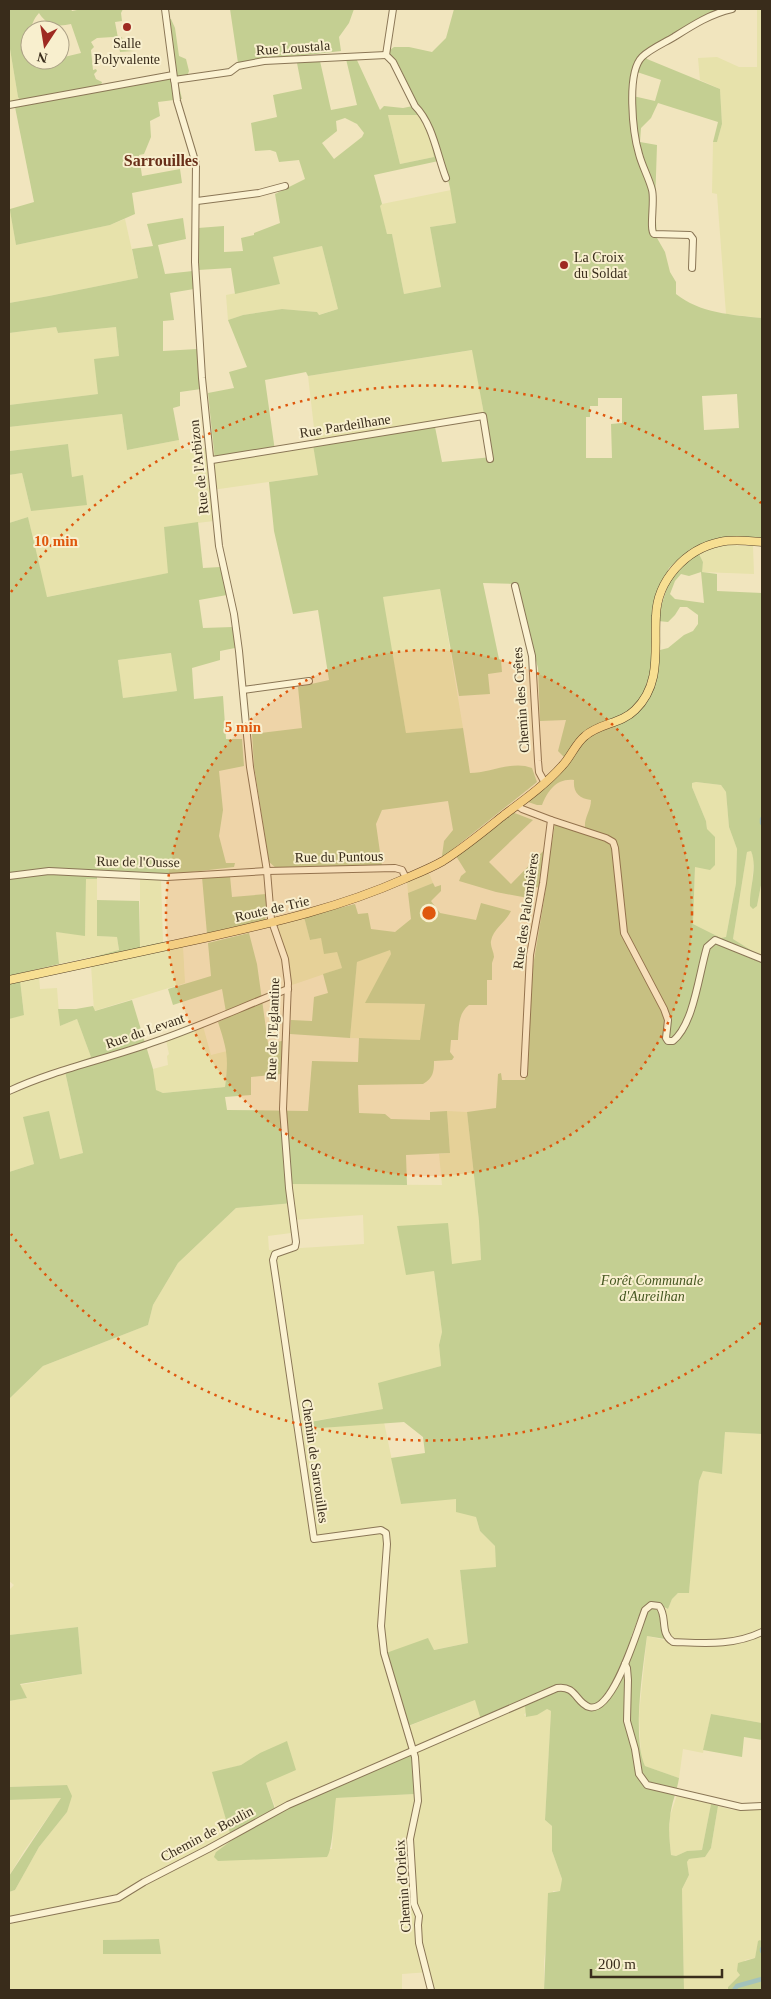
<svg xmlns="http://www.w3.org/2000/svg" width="771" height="1999" font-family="'Times New Roman',serif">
  <rect width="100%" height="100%" fill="#f1e5be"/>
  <g fill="#e7e2ab" fill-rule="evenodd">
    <polygon points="757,9 762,9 762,318 726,314 717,194 712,193 713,142 717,142 722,124 720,89 700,80 698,58 717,57 739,67 757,67"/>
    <polygon points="9,43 18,97 20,100 9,102"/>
    <polygon points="388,115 421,115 429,133 434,157 400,164"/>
    <polygon points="451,190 456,223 430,227 441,287 404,294 392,234 387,234 379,206 382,204"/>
    <polygon points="10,209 16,245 110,225 125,219 138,278 49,296 9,303"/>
    <polygon points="322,246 338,309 318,315 317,312 282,309 243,315 228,320 226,295 280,284 272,257"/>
    <polygon points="56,327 58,333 116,327 119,356 98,394 9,405 9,333"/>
    <polygon points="473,350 484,415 316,445 308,376"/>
    <polygon points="122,414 127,450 179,440 181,450 213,447 215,461 313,445 319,475 212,490 214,521 164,527 169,573 46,597 28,517 9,523 9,475 22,473 31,511 83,476 72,477 68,444 9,451 9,427"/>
    <polygon points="726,545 753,546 754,574 701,572 703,562 699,554 712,548"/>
    <polygon points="440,589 463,728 406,733 382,597"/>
    <polygon points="172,653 177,691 123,698 118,660"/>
    <polygon points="696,782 721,785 726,792 729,827 737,849 736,883 726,937 721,938 693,924 695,867 707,829 706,821 692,787 692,783"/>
    <polygon points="751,851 754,859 750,906 757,906 762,880 762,957 733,939 747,852"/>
    <polygon points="429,873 433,883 408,893 407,881"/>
    <polygon points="140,878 161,879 163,942 140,947"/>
    <polygon points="86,879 97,879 97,936 117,937 119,951 59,964 56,932 85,935"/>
    <polygon points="304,917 310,940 321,938 337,952 342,968 292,985 275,925"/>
    <polygon points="183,946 185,983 94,1011 91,965"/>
    <polygon points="390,949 391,954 366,1003 425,1004 420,1040 350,1038 357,962"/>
    <polygon points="39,976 40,989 57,988 60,1026 77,1019 91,1057 64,1067 83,1153 60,1159 24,1117 34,1164 9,1172 9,1019 24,1014 20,980"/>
    <polygon points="203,1026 211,1055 227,1051 228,1063 225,1087 163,1093 155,1090 153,1069 168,1065 167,1056 169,1054 166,1040"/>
    <path d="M447,1111L467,1112L479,1221L481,1261L452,1265L434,1271L442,1332L439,1345L441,1366L412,1374L383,1409L314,1421L321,1428L384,1422L401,1504L456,1498L476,1517L480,1531L495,1546L497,1567L460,1570L468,1643L433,1650L428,1639L402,1701L409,1726L475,1700L526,1705L527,1711L524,1715L527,1717L547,1709L551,1711L545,1820L552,1826V1851L562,1879L561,1891H553L544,1961V1990H434L429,1972L402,1974V1990H9V1892L15,1890L39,1847L67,1812V1785L9,1787V1701L27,1698L20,1685L82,1674L78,1627L9,1635V1590L14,1585L9,1581V1399L43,1366L148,1325L153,1305L178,1263L236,1208L293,1203L290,1184L442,1185L439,1154L450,1153ZM363,1215L364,1244L269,1250L268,1236L291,1233L293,1220ZM260,1753L275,1779L266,1783L276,1809L415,1772V1794L335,1798L332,1849L216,1852L232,1840L213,1773L241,1765ZM159,1939L160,1954H103V1940Z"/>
    <polygon points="725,1432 762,1434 762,1723 711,1714 703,1753 683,1749 679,1778 645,1766 641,1758 639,1715 647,1636 669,1641 664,1608 668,1609 672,1599 678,1593 689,1592 699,1481 703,1470 722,1474"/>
    <polygon points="677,1795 711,1804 702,1850 687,1851 676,1856 671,1855 669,1833 670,1816"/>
    <polygon points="62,1797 24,1851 9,1876 9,1800"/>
    <polygon points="718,1806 733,1810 762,1808 762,1941 760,1940 758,1942 755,1958 745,1960 740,1975 728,1987 728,1990 684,1990 682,1889 689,1875 687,1862 689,1859 705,1857 711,1848"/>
  </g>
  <g fill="#c4cf92" fill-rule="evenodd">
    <path d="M9,9H71L72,11L82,9H123L121,13L122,21L115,22L118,38L122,37L124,50L134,51L120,52L118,43L113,37L97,38L91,42L94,47L91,50L93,70L96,69L97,71L94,74L96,79L102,82L101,85L124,81L20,100L18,97L9,43ZM39,13C47,26 58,27 71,24L81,53L60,58V60L42,63L39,68L36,60H30C30,43 27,26 39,13Z"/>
    <polygon points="230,9 354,9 349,23 339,37 341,51 238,63"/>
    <path d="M454,9H724L708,13L643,53L647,59L720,89L722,124L717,142H713L718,122L658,103L651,118L641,128L640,142L657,145L655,205L657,238L665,252L670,272L676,282V294C699,313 733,315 762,318V539L712,541L689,550L669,568L660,587L652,669L641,699L633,709L577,740L564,757L558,751L566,720L540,721L538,668L516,584L483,583L499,659L501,660L502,672L488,674L490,694L459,696L440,589L383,597L406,733L463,728L470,773C490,773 513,760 532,768L537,782L443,857L442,856L444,841L453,830L448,801L382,810L376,824L382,866L276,868L269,862L254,766L252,734L302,728L298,687L329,680L318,610L293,614L274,531L269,482L318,475L313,445L434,422L442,462L492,457L472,350L308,376L306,372L265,380L275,451L215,461L208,393L234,388L229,372L247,367L228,320L243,315L282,309L317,312L319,315L338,309L322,246L273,257L280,284L235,294L231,268L198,270V228L224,226V252L243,251L241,238L254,235V233L280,223L275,194L305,179L299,160L279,162L276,152L270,150L255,151L251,123L277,117L273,95L302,89L297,63L320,61L331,110L357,105L346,59L356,58L380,110L384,106L403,108L418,105L398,64L391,66L387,61L390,50L394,47H409L432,52L446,38ZM637,72L661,80L655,101L633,96ZM388,115H421L429,133L434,157L400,164ZM345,118L357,124L364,133L362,137L334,159L322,143L337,131L336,121ZM443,160L450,188L456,223L430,227L441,287L404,294L392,234H387L380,206L382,204L374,175ZM737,394L739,428L704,430L702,396ZM598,398H622V423L611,424L612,458H586V417H590V406H598Z"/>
    <polygon points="169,19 171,19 175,28 179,56 186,59 189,71 187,76 177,78 182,99 158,102 160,116 150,121 151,137 144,154 139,155 142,176 180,169 182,183 132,193 135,214 110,225 16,245 9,205 10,209 34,202 15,107 125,86 176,78"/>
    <polygon points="183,218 186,239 158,245 165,274 193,271 194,289 170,293 174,320 163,321 163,351 197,349 201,389 180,392 180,406 173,408 179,440 127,450 122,414 9,427 9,405 98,394 94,359 119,356 116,327 58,333 56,327 9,333 9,303 49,296 138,278 132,249 153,246 147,224"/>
    <polygon points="68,444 72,477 83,475 87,505 31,511 22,473 9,475 9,451"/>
    <path d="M28,517L47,597L168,573L164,527L198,522L203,568L220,567L227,595L199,600L203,628L233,627L235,648L220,651V660L192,668L194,699L223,696L226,739H242L244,766L219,771L223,810L219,836L226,863H235L234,867L175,874L97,871V879H86L85,936L56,932L59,964L9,976V523ZM171,653L177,691L123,698L118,660Z"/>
    <path d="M699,554L703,562L702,572L717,574V591L762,593V880L757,906L753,909L750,906C749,889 758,867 751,851L747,852L733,939L762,957V1434L725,1432L722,1474L703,1471L699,1481L689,1593H678L672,1599L668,1609L660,1605L644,1608L639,1616L631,1637L636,1636L646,1611L651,1608L658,1610L665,1639L647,1636C643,1668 632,1738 645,1766L679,1778C677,1791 671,1804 670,1818C668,1830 670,1843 671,1855L676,1856L687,1851L702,1850L711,1804L718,1806L711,1848L705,1857L689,1859L687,1862L689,1875L682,1889L684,1990H544L548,1893L560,1891L562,1879L552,1851V1826L545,1820L551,1711L547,1709L537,1715L526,1717L525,1705L482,1723L475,1700L408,1726L386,1653L428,1638L434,1650L468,1643L460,1570L496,1567L495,1546L480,1531L476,1517L456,1512V1499L401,1504L391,1458L425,1453L423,1437L404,1422L321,1428L313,1427L310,1422L383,1409L378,1383L441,1366L439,1345L442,1332L434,1271L406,1275L397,1226L448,1223L452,1264L481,1260L479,1221L467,1112L496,1108L498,1074L501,1073L502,1080H525L529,990L546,888L532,887L528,898L496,892L459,881L461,876L466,872L456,856L512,812L533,820L489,862L511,884L552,842L555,823L585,827C584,818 591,810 591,800C579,798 573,793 574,780C557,778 548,790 542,805H537L525,801L592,734L627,719L655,677L660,650L668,648L684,635L693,631L698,624V615L687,607H680L675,615L668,622L658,621C664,594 671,565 699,554ZM701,572L704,603L675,599L670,594L675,581L681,574L689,576ZM696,782L721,785L726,792L729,827L737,849L736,883L726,937L721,938L693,924L695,867L710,870L715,865V837L707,829L706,821L692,787V783Z"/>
    <polygon points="230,876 232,897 266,894 267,916 264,921 207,934 202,877"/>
    <path d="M433,883L435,887L441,885V891L431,901L440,913L476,920L481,903L511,911C506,922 493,929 491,941C490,946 494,952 494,957L492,963V980H487V1005H469C458,1013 459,1027 458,1040H451L450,1052L454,1057L452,1060L434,1061C434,1072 433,1078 423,1084L358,1085L359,1113L385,1114L391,1119L430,1120V1112L447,1111L450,1153L406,1155L407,1185L291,1184L293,1203L236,1208L178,1263L153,1305L148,1325L43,1366L9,1399V1172L34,1164L23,1117L49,1111L60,1159L83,1153L64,1067L91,1057L77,1019L60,1026L58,1009H76L93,1006L95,1011L132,1000L153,1069L156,1090L163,1093L225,1087C229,1057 227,1050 218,1022L227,1018L222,989L173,1005L168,989L211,976L208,943L249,933L257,964L268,1043L282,1041L281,1074L251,1077V1095L225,1097L227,1110L308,1111L312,1061L358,1062L359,1038L420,1040L425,1004L365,1003L391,954L390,950L357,962L350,1038L290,1034L291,1020L312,1021L314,997L328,993L323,974L342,968L337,952L324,954L321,938L310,940L304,917L355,904L358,914L368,913L371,929L395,932L411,919L408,893Z"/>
    <polygon points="97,900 139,901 140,947 163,942 163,944 90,960 90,958 119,950 117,937 97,936"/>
    <polygon points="20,980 24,1015 9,1019 9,983"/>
    <polygon points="78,1627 82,1674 20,1684 27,1698 9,1701 9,1635"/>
    <polygon points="711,1714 762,1723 762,1740 744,1737 742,1757 703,1750"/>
    <path d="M287,1741L296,1770L266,1783L275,1809L412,1754L415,1794L336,1798C334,1810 333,1850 327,1857L218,1861L214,1857L216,1852L232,1840L212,1772L241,1765L260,1753Z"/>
    <polygon points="67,1785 72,1796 67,1812 39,1847 15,1890 9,1892 9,1876 61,1798 9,1800 9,1787"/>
    <polygon points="159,1939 161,1954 103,1954 103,1940"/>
    <polygon points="760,1940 762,1941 762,1990 728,1990 728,1987 740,1975 737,1971 738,1963 755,1958 758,1941"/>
  </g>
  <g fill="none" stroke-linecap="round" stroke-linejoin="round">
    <g stroke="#a2c2bb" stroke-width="4.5">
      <polyline points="762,819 762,823"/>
      <polyline points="762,1949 762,1951"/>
      <polyline points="734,1990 737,1986 762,1979"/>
    </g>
    <defs>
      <g id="minor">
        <polyline points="165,9 177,101 196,164 195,262 202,378 219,546 234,614 239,651 250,767 267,871 271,919 285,959 288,983 283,1109 289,1188 296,1242 295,1247 275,1254 273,1260 276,1280 314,1539 381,1530 386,1533 387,1544 381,1626 384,1653 415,1757 418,1801 410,1839 414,1904 419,1916 418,1925 419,1943 431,1990"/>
        <path d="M393,9L386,55L393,62L415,106C433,124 437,155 446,178"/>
        <polyline points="174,80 230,72 238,66 264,61 386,55"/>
        <polyline points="9,105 173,75"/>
        <polyline points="197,201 259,193 285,186"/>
        <path d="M692,268L693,239L690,235L654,234C649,229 655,201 652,190C649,178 642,166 639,154C633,134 626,73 642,57C650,49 664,43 674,37C693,25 710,14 732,9"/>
        <polyline points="212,460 483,416 490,459"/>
        <polyline points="515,586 532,656 538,761 539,772 545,783"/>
        <polyline points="243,690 309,681"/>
        <polyline points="517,805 522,809 551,820 543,883 530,955 524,1074"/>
        <path d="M551,820L606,838L613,842L615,848L624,933L664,1009L668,1020L666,1038L668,1041H673C694,1024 699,973 707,947L715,940L762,959"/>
        <polyline points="9,876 49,871 167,877 267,871 395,868 402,870 406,878"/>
        <path d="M9,1091C56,1069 108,1059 157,1041C201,1026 244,1006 288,989"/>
        <polyline points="625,1664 627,1668 628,1680 627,1721 635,1749 639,1774 647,1785 741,1807 762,1806"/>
        <path d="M9,1920L118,1898L144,1882L208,1849L288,1805L557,1688C576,1685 576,1703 589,1707C613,1714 638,1628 645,1610L651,1605L659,1606C668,1617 659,1633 673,1642C704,1643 733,1646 762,1632"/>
      </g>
      <path id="major" d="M9,980C76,966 142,951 209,937C276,922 341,907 404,879C418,873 431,868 443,861C465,847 484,831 504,815C524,800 545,785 562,766C571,757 575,744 585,736C599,723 621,724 635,710C662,684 654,649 656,616C657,580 686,549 720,542C734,539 748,541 762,542"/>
    </defs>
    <use href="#minor" stroke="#8a7656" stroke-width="8"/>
    <use href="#major" stroke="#57432a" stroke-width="9"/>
    <use href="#minor" stroke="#fbf2d2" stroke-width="6"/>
    <use href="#major" stroke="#f7df92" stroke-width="8"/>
  </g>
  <circle cx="429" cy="913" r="263" fill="#df570d" fill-opacity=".12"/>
  <g fill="none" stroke="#df570d" stroke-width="2.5" stroke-dasharray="2.5 5">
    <circle cx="429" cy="913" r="263"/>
    <path d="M761 1323A527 527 0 0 1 11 1234M11 592A527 527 0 0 1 761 503"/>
  </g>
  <g fill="#9e2a21" stroke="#f8efce" stroke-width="2">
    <circle cx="127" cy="27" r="5"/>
    <circle cx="564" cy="265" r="5"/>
  </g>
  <g text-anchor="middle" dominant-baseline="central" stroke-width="4" stroke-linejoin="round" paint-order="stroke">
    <g font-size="14" fill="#392c1b" stroke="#f8efce">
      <text x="127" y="43">Salle<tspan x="127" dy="16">Polyvalente</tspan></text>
      <text x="574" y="257" text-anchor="start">La Croix<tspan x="574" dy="16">du Soldat</tspan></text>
    </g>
    <g font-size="14" fill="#392c1b" stroke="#f8efce">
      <text transform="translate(293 48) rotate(-4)">Rue Loustala</text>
      <text transform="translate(345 426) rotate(-9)">Rue Pardeilhane</text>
      <text transform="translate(199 467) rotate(-96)">Rue de l'Arbizon</text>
      <text transform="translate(521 700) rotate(-94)">Chemin des Crêtes</text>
      <text transform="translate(339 857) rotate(-1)">Rue du Puntous</text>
      <text transform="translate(138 862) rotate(1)">Rue de l'Ousse</text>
      <text transform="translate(272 909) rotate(-13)">Route de Trie</text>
      <text transform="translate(526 911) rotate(-82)">Rue des Palombières</text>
      <text transform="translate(273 1029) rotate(-88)">Rue de l'Eglantine</text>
      <text transform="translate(145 1031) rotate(-19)">Rue du Levant</text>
      <text transform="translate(315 1461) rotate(82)">Chemin de Sarrouilles</text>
      <text transform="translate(207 1834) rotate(-28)">Chemin de Boulin</text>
      <text transform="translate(403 1886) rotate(-94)">Chemin d'Orleix</text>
    </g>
    <g font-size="14" font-style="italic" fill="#455720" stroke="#f8efce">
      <text x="652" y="1280">Forêt Communale<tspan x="652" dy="16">d'Aureilhan</tspan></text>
    </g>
    <g font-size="16" font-weight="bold" fill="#682e18" stroke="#f8efce">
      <text x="161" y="160">Sarrouilles</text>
    </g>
  </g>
  <circle cx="429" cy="913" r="8" fill="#df570d" stroke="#f8efce" stroke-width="2.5"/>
  <g font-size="15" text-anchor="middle" font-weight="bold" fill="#df570d" stroke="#f8efce" stroke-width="4" stroke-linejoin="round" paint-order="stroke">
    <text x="56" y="546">10 min</text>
    <text x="243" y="732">5 min</text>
  </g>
  <rect width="771" height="1999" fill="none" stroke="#392c1b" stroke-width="20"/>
  <g transform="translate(45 45) rotate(192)"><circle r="24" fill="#f8efce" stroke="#aca186"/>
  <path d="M0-4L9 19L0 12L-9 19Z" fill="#9e2a21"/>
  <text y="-8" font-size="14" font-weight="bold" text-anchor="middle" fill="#392c1b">N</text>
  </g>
  <path d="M591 1969v8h131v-8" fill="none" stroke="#392c1b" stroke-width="2.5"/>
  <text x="598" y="1969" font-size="15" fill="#392c1b" stroke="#f8efce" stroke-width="4" paint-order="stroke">200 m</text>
</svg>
